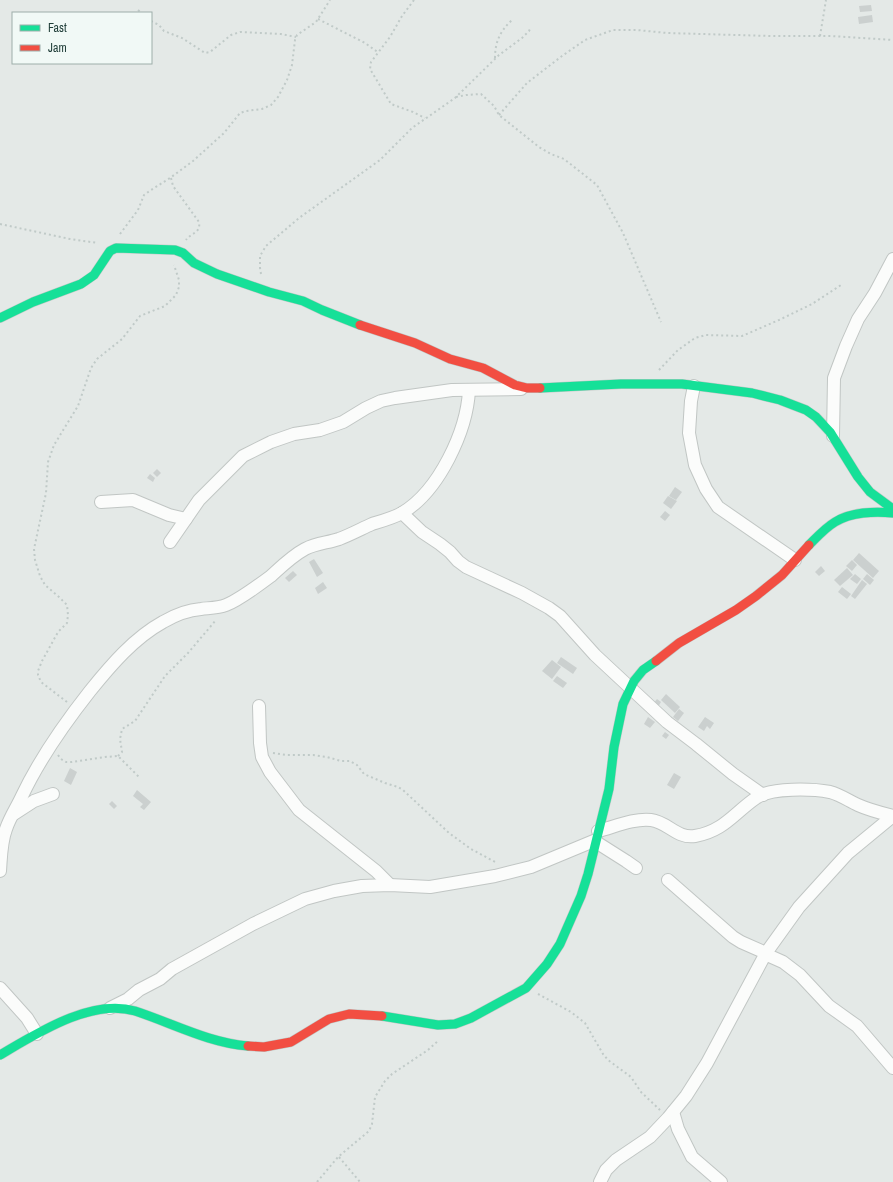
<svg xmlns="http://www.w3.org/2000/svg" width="893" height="1182" font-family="'Archivo Narrow',sans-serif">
  <rect width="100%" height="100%" fill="#e4e9e7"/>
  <g fill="#cbd0cf">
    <polygon points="871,5 872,11 860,12 859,6"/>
    <polygon points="872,15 873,22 859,24 858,17"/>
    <polygon points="157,469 161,473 157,477 153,473"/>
    <polygon points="150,474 155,478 153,482 147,478"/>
    <polygon points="675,487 682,492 676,500 669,496"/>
    <polygon points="668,496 677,501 671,509 663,503"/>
    <polygon points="665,511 670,515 665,521 660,517"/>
    <polygon points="859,553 879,571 873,578 853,560"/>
    <polygon points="314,559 323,573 317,577 309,562"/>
    <polygon points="852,560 857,565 852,571 846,566"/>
    <polygon points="821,566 825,571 819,576 815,572"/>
    <polygon points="847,568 853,575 840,586 834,580"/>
    <polygon points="293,571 297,575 289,582 285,578"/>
    <polygon points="855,574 861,579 857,584 850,579"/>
    <polygon points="867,574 874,580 870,585 863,579"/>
    <polygon points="862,580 867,584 855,599 851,596"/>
    <polygon points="323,582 327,588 318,594 315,588"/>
    <polygon points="842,587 851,594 847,599 838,592"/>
    <polygon points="561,657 577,668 573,674 557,663"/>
    <polygon points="552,660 561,667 552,679 542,671"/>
    <polygon points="557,676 567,683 563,688 553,681"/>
    <polygon points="666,694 680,707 675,713 661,700"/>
    <polygon points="657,699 661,702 658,707 653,704"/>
    <polygon points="679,709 684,713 678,721 673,717"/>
    <polygon points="648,717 655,722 650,728 644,724"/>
    <polygon points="705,717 714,723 710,729 707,726 704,731 698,727"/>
    <polygon points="665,732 669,735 666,739 662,736"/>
    <polygon points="70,768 77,772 71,785 64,781"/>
    <polygon points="674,773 681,777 674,789 667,785"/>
    <polygon points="137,790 151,802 144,810 140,807 143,804 133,796"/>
    <polygon points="112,801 117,806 114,809 109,804"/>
  </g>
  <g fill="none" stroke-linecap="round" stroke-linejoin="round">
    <defs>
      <g id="street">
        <polyline points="694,386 691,401 689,433 695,465 706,489 718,507 795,560"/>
        <polyline points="833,436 834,378 846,346 858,319 875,293 893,259"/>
        <polyline points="101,502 133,500 169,515 186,519"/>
        <polyline points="402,513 422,532 440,544 450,552 458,561 466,567 522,593 549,608 560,616 595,655 667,722 696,744 733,774 763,795"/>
        <polyline points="170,542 199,500 243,456 271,442 294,434 320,430 343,422 366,408 381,401 395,398 452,390 521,389"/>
        <polyline points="259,706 260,743 262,757 270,772 299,810 376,871 390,885"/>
        <polyline points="14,814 34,801 53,794"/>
        <path d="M598,831C614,827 634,818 651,820C668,822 677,839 695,836C724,831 734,813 756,798C771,787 813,789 830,792C841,795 849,801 858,805C869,810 881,813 893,816"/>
        <polyline points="596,842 626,861 636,868"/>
        <path d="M0,871C1,857 1,842 6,829C10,817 17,807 22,796C40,758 64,724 90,691C111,665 134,638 163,622C175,615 188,610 201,609C209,608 218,608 226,605C239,600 259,585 271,576C282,566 292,556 305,549C317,543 327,543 339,539C350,535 361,529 372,524C382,521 393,518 402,513C439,491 467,431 469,390"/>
        <polyline points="668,880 733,937 741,942 766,953"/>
        <polyline points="765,954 783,962 800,975 829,1006 857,1026 893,1068"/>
        <polyline points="0,988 27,1018 37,1034"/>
        <polyline points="110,1008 128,999 139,990 160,979 172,969 253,924 305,899 334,891 362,886 390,885 430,887 495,876 531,867 596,840"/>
        <polyline points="673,1112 678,1129 692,1157 721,1182"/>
        <polyline points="600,1182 606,1170 616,1160 650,1137 668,1118 686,1096 707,1063 766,953 799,907 848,853 893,816"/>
      </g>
      <g id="fast">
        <polyline points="0,318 33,302 81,284 94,275 110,251 116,248 175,250 183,253 194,263 217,274 269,292 303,301 322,310 360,325"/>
        <polyline points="540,388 621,384 682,384 752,393 780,400 806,410 816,417 830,432 858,477 870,492 893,509"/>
        <path d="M809,545C817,537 825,528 835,522C851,512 875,511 893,513"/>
        <polyline points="382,1016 438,1025 455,1024 471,1018 526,988 547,964 560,944 581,896 588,874 609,789 614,747 623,704 634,681 643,670 656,661"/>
        <path d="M0,1055C36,1034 91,998 135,1011C172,1023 209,1043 248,1046"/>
      </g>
      <g id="jam">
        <polyline points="360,325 415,343 450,359 483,368 515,385 527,388 540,388"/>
        <polyline points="656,661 679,643 736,610 756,596 782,575 809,545"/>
        <polyline points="248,1046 264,1047 291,1042 329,1019 349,1014 382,1016"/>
      </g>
    </defs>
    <use href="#street" stroke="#c1c6c4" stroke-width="14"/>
    <use href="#fast" stroke="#bfc7c5" stroke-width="10"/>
    <use href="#jam" stroke="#bfc7c5" stroke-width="10"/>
    <g stroke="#c0cac8" stroke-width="2" stroke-dasharray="2 3" stroke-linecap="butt">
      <polyline points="414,0 402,16 390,37 371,62 370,69 391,104 413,112 425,118"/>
      <polyline points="138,10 142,13"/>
      <polyline points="318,19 365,43 379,53"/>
      <polyline points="151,21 159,25 164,31 182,38 205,53 210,52 231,35 240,32 281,34 296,37"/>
      <polyline points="820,36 826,0"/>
      <path d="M495,58C495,42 500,31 512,20"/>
      <polyline points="456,97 466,95 481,94 494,106 499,115 539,147 551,154 564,159 597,185 623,233 661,322"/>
      <polyline points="499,115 527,83 562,56 585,40 613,30 637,30 667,33 771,36 831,36 893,40"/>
      <path d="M171,178L173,186L199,222C201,233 191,233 186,240"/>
      <polyline points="0,224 70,239 98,243"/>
      <polyline points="120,234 138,210 144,195 151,190 170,178 193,161 224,133 240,113 246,111 262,109 271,105 278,97 287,80 292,65 295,40 297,35 316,22 330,0"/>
      <polyline points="261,274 260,268 260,256 266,246 299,218 380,160 412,128 455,98 499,55 522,38 529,31 531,27"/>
      <polyline points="659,370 678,350 695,338 706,335 742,336 779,320 812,304 841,285"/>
      <polyline points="67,702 41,682 38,675 38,671 42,661 58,632 67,623 68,615 67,605 59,597 45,585 40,576 35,560 34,549 46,493 48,462 54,445 78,406 91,368 97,359 122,339 140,316 165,306 176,295 179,287 179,280 174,265"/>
      <polyline points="273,753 287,755 313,755 327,757 341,761 350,761 357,765 364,774 385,783 398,787 403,790 449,833 471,849 497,863"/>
      <polyline points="58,755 61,759 66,762 72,762 105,757 118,756 139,777"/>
      <polyline points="118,756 122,752 120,739 122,729 135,721 165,676 188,653 216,620"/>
      <polyline points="538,994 571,1012 585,1023 603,1054 608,1060 631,1077 641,1092 660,1110"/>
      <polyline points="339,1157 360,1182"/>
      <polyline points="317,1182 338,1157 369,1131 372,1124 375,1097 385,1081 392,1074 428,1050 439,1040"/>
    </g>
    <use href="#street" stroke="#fbfcfb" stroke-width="12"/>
    <use href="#fast" stroke="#16e098" stroke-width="9"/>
    <use href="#jam" stroke="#f24e42" stroke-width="9"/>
  </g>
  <rect x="12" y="12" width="140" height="52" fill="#f1f9f6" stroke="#9daeaa"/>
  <rect x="20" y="25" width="20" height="6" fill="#16e098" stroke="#9daeaa"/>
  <text x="48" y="32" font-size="12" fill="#203e39">Fast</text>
  <rect x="20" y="45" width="20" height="6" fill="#f24e42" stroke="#9daeaa"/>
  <text x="48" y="52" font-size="12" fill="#203e39">Jam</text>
</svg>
